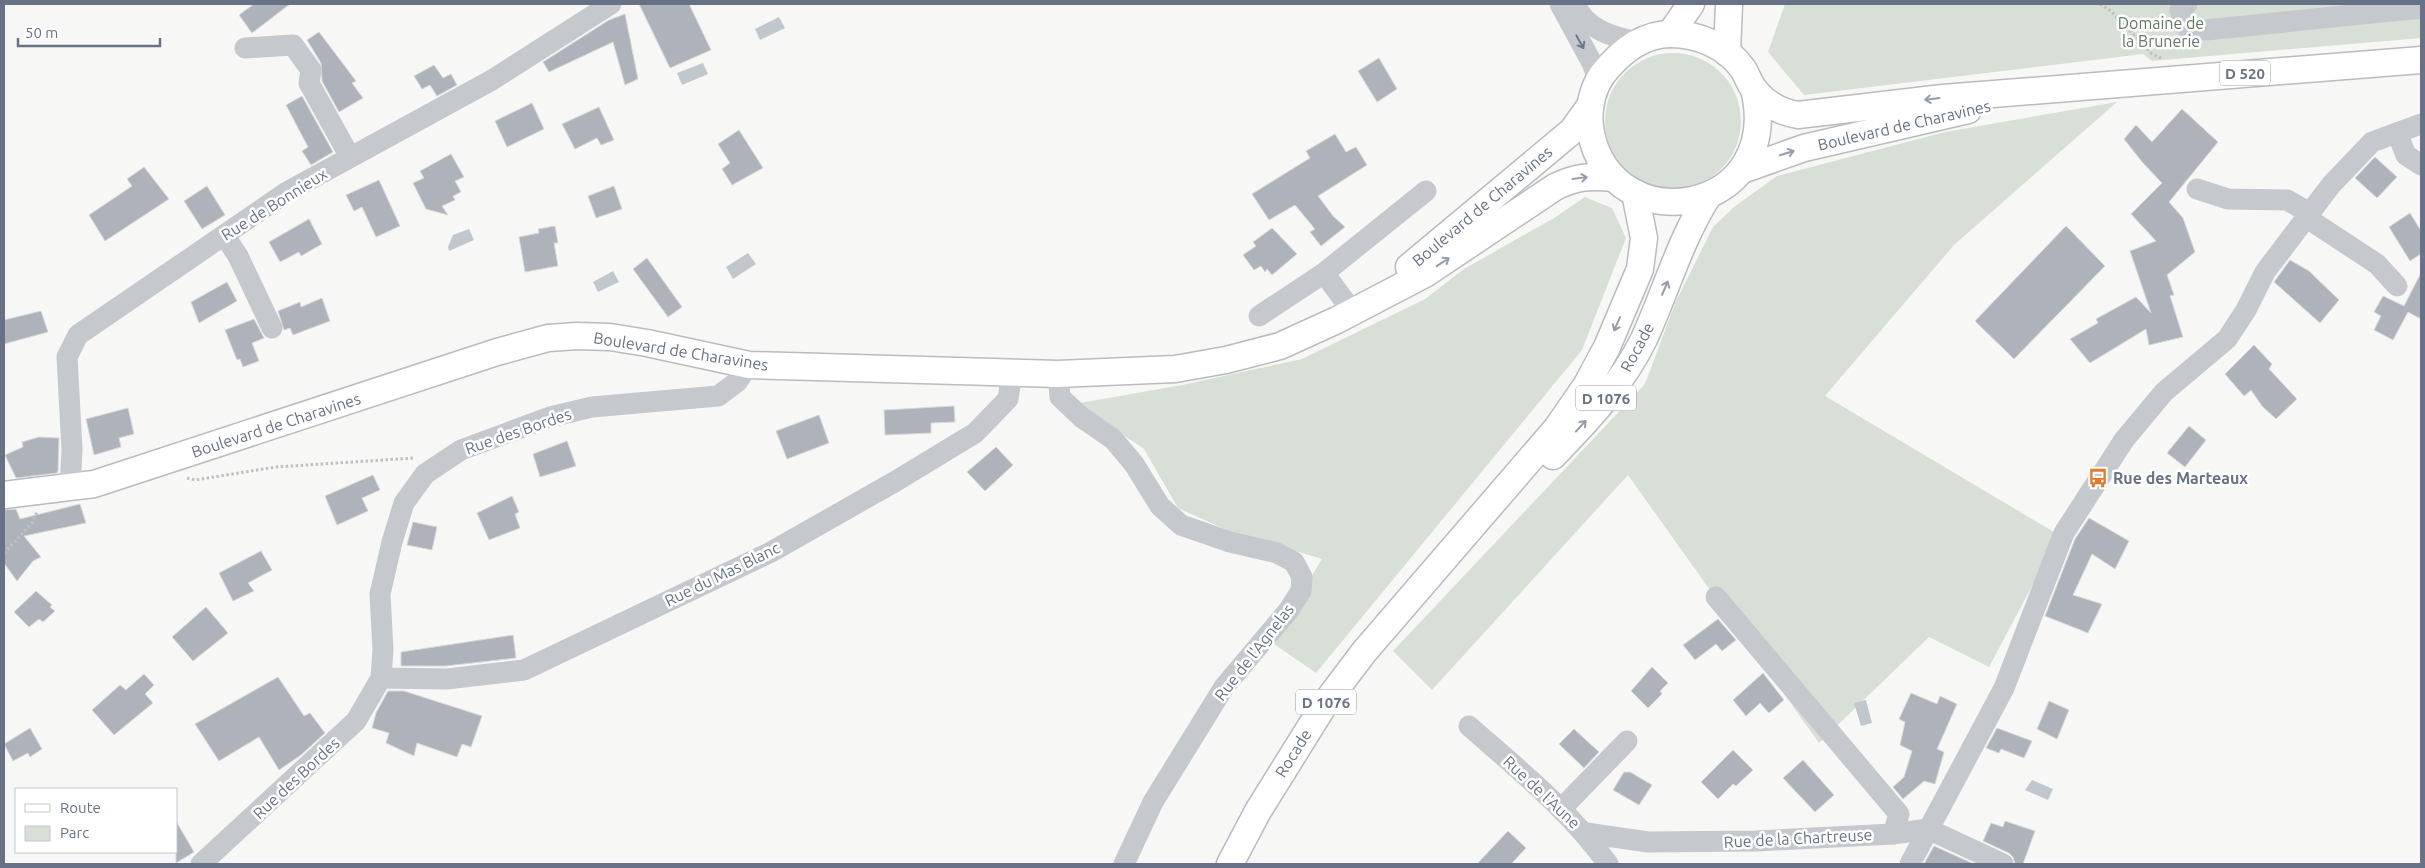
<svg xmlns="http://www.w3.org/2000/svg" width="2425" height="868" font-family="Ubuntu,sans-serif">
  <rect width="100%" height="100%" fill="#f7f8f5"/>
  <g fill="#d8dfd6">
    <polygon points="1785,4 2421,4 2421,38 2152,61 2143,54 1804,95 1768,52"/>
    <circle cx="1673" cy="121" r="68"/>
    <polygon points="2117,102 1954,245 1825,396 2059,535 1989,667 1929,637 1819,743 1628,475 1432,690 1393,651 1645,384 1676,301 1713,227 1734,207 1777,176 1945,132"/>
    <polygon points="1585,197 1612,208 1626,238 1582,350 1316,673 1271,642 1322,559 1229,531 1178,508 1144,449 1085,409 1080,403 1182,385 1302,359 1425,299 1464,269 1554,218"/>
  </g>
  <g fill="#c0c8ce">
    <polygon points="779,17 785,28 760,40 755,29"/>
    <polygon points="703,63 708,74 682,85 677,73"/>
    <polygon points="469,229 474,240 449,251 448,247 453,235"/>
    <polygon points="748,253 756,264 733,279 726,267"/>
    <polygon points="613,271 619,282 598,292 593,282"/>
    <polygon points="1866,700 1872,723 1861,726 1854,703"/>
    <polygon points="2032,780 2053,789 2048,800 2025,790"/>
  </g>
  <g fill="#aeb3bb" stroke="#d9d9d7">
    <polygon points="254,4 290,4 252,33 239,15"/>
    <polygon points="639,4 689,4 711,50 670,68"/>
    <polygon points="625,14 638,79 625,85 613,42 549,72 543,62 609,20"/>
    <polygon points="319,32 356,81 352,83 363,98 339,112 322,81 321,63 307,40"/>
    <polygon points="1379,58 1397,89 1377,102 1358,71"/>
    <polygon points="434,65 443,78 451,74 457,85 437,96 430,85 422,89 414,76"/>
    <polygon points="302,96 333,152 311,165 302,151 308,147 286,105"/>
    <polygon points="532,103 544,129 507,147 495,121"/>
    <polygon points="599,107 614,140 601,145 597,138 575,149 562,124"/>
    <polygon points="2182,109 2218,142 2169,202 2183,218 2195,252 2167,275 2174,295 2170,296 2183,337 2149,345 2146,329 2090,363 2070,339 2098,323 2096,319 2136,297 2151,313 2130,251 2156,241 2131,214 2162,183 2143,163 2124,139 2136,125 2152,142"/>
    <polygon points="739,130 763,168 732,185 722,169 730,163 718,144"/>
    <polygon points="1335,134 1346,152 1356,147 1367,165 1318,196 1333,216 1345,227 1321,246 1310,232 1315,229 1295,205 1269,220 1252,194 1310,158 1306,151"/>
    <polygon points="451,154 464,177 455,181 461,192 453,196 455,200 442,206 448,215 426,209 413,183 424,178 420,171"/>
    <polygon points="2375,157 2397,177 2377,198 2355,178"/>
    <polygon points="144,167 169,199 105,241 89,215 132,186 127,179"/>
    <polygon points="379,180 400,226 376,237 362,207 354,211 346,195"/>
    <polygon points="207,186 225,215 202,229 184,201"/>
    <polygon points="614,186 622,209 596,218 588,196"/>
    <polygon points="2410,213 2421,231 2421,254 2410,261 2389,227"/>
    <polygon points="309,219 322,244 301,256 299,252 280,262 269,242"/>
    <polygon points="555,226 558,243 554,243 558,266 525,272 519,237 539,233 538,229"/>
    <polygon points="2066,226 2105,266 2014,359 1975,321"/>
    <polygon points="1272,228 1297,254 1272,275 1267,269 1265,272 1261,266 1254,270 1243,255 1256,246 1253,242"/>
    <polygon points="647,258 682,307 668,317 633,269"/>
    <polygon points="2290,260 2309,271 2339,300 2320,323 2274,282"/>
    <polygon points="2421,273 2421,319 2408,312 2393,340 2374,330 2381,316 2374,312 2383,296 2404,306"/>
    <polygon points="227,282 237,301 199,323 191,302"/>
    <polygon points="322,298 330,321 293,335 290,328 284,330 278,311 300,302 301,307"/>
    <polygon points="41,311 48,332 4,344 4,320"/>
    <polygon points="254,319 264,338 252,343 259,361 243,367 240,359 237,360 225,330"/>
    <polygon points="2254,345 2272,364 2269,369 2297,399 2276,419 2262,406 2251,390 2244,396 2225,374"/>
    <polygon points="954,406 955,422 931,423 931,433 885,435 884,410"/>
    <polygon points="128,408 134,434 119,438 121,447 94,455 86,419"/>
    <polygon points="819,415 829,443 787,459 776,431"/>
    <polygon points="2189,426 2206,440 2185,467 2167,453"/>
    <polygon points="39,437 59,438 58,471 57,473 16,478 5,455 23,447 22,442"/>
    <polygon points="567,441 576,466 540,477 533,454"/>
    <polygon points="996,447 1013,465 985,491 967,472"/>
    <polygon points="373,475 380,490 362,498 368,511 337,525 325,496"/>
    <polygon points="512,496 519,512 515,514 520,528 489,540 477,513"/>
    <polygon points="80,504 86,523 24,536 41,557 33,561 17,581 4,563 4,510 16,509 20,519"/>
    <polygon points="2089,518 2129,541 2115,569 2092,554 2073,595 2102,604 2088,633 2045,616 2075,539"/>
    <polygon points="413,522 437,527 432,550 407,545"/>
    <polygon points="261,551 272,570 248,583 254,591 233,601 219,573"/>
    <polygon points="36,591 52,605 50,607 55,611 43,622 39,619 29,627 14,612"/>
    <polygon points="206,607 228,633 193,661 172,637"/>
    <polygon points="1718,619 1736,640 1722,651 1716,644 1695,660 1683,645"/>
    <polygon points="513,635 516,658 446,666 401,666 401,652"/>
    <polygon points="1652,667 1668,683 1660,691 1662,694 1648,708 1631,691"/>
    <polygon points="1763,673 1784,700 1769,713 1760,703 1746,716 1733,700"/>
    <polygon points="144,674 154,685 145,694 153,703 114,735 92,710 120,685 126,690"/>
    <polygon points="278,677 304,716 310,713 325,733 301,755 279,770 259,737 219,761 195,724"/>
    <polygon points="388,691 404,691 482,716 471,747 462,744 457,757 417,743 414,756 386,743 389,733 372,728 376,713"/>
    <polygon points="1911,693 1937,704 1940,696 1957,704 1937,749 1944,752 1935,784 1924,781 1903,799 1893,787 1904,777 1912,751 1900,745 1905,722 1899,719"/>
    <polygon points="2049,701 2069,710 2057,739 2037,729"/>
    <polygon points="30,728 42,749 30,757 28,753 13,761 4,744"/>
    <polygon points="1997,728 2032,741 2024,758 2001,749 1999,753 1986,748"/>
    <polygon points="1574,729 1599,752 1584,768 1559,744"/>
    <polygon points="1733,750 1753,770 1736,786 1733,784 1718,799 1701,782"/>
    <polygon points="1803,760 1834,795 1815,812 1783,778"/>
    <polygon points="1624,772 1630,772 1652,785 1639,805 1613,790"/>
    <polygon points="176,821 194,852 176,863"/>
    <polygon points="2005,821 2035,831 2023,864 2015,864 2013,857 2009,853 1983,841 1991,823 2003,827"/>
    <polygon points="1508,831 1526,848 1511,864 1477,864"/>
    <polygon points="1934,846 1974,864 1924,864"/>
  </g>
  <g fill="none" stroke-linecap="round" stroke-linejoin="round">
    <defs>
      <g id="major">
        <polyline points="1670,34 1691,4"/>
        <polyline points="1727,53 1729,4"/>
        <path d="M1754,89C1785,216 1613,243 1591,133C1587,114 1591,91 1602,75C1619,53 1641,34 1671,34C1698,34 1727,46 1743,69C1747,75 1749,83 1754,89C1765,104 1781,112 1798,115L1943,98L2421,60"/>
        <polyline points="1742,170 1804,148 1968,110"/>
        <polyline points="1409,267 1572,131 1590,106"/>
        <path d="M1553,456C1588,420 1622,384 1644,339C1666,291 1680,240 1708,196"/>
        <path d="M4,495L94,484L497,352L548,338L577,336L610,337L647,343L749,365L1058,374L1175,369L1226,360L1280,346L1337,320L1425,274L1555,187C1577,176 1590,176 1614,178"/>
        <polyline points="1230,864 1258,811 1324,705 1364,652 1557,428 1586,386 1607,347 1640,269 1644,238 1635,193"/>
      </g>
    </defs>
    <use href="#major" stroke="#b8bbc0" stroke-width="29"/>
    <g stroke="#bfc0c3" stroke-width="3" stroke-dasharray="2.5 2.5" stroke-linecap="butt">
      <polyline points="2100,4 2111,11 2152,54 2161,58"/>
      <polyline points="187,478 195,480 276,467 414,458"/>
      <polyline points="4,553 32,523 37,512"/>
    </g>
    <g stroke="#c5c8cc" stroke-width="21">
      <polyline points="1560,4 1592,63 1599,81"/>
      <path d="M1575,4C1586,30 1613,37 1638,42"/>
      <polyline points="2187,4 2180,10 2186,26 2206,30 2421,8"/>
      <polyline points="245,48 293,45 311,70 309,83 350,157"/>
      <polyline points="2397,133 2406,155 2421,165"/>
      <polyline points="2197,189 2228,199 2287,200 2310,213"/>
      <polyline points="2307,218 2377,264 2397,286"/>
      <polyline points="224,235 238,256 272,328"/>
      <polyline points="1324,273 1352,311"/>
      <polyline points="1259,316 1324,273 1426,191"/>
      <polyline points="1058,374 1060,397 1081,417 1113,439 1134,464 1160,506 1181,525 1230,542 1277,553 1294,562 1302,577 1301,591 1288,611 1224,687 1153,802 1124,864"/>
      <polyline points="70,488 72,450 67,357 78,335 287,192 492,80 611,4"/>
      <polyline points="1716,597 1899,814 1893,834"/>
      <polyline points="381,678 447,679 524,670 771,552 896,481 975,433 1008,399 1012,372"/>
      <path d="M1469,726C1520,771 1568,809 1608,864"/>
      <polyline points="1562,808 1627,741"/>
      <polyline points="1586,833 1648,842 1756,841 1893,834 1928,829 2003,864"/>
      <polyline points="201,864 356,721 381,678 383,650 380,594 392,542 404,503 425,474 461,450 550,417 592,407 718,396 737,382 749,365"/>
      <polyline points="1910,864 2004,688 2064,533 2124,440 2164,392 2227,339 2246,310 2265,272 2331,185 2372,142 2421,124"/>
    </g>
    <use href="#major" stroke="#fff" stroke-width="26"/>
  </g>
  <defs><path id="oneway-shaft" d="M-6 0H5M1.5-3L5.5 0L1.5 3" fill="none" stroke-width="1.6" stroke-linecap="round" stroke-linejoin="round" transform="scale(1.25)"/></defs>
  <use stroke="#6c768a" href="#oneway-shaft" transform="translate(1580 42) rotate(61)"/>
  <g stroke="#959caa">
    <use href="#oneway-shaft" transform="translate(1932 99) rotate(173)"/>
    <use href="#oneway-shaft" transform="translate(1787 153) rotate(-17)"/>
    <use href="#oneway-shaft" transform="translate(1580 178) rotate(-8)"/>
    <use href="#oneway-shaft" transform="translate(1443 262) rotate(-33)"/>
    <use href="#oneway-shaft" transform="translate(1665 288) rotate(-67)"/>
    <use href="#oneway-shaft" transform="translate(1617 324) rotate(114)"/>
    <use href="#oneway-shaft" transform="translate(1581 426) rotate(-47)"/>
  </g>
  <defs>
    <symbol id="bus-bare" viewBox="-9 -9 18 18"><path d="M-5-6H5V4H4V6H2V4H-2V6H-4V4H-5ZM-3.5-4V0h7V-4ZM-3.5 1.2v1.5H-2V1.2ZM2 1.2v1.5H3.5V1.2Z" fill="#e37929" stroke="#fff" stroke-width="2.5" paint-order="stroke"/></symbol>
  </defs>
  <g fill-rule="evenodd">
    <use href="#bus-bare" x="2084" y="464" width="28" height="28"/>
  </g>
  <g text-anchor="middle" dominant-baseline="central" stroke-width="5" stroke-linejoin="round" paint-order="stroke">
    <g fill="#fff" stroke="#959caa" stroke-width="1">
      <rect x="2220" y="60.5" width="50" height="25" rx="4"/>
      <rect x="1576" y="385.5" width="60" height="25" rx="4"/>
      <rect x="1296" y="689.5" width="60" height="25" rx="4"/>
    </g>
    <g font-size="15" font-weight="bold" fill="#677286">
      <text x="2245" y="73">D 520</text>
      <text x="1606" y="398">D 1076</text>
      <text x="1326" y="702">D 1076</text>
    </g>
    <g font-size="16" fill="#627862" stroke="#fff">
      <text x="2161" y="23">Domaine de<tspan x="2161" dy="18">la Brunerie</tspan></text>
    </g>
    <g font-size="16" fill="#677286" stroke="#fff">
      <text transform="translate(1904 125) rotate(-13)">Boulevard de Charavines</text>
      <text transform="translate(274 204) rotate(-32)">Rue de Bonnieux</text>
      <text transform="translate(1482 206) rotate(-40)">Boulevard de Charavines</text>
      <text transform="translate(1637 347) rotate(-62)">Rocade</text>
      <text transform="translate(681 351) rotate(9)">Boulevard de Charavines</text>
      <text transform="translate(276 425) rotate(-18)">Boulevard de Charavines</text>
      <text transform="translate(518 431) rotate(-19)">Rue des Bordes</text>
      <text transform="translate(722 574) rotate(-26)">Rue du Mas Blanc</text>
      <text transform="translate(1254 652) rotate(-52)">Rue de l'Agnelas</text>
      <text transform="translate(1293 753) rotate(-58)">Rocade</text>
      <text transform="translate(296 778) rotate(-43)">Rue des Bordes</text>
      <text transform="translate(1542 792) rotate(43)">Rue de l'Aune</text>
      <text transform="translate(1798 838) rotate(-3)">Rue de la Chartreuse</text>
    </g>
    <g font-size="16" font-weight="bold" fill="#677286" stroke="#fff" text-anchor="start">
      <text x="2113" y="478">Rue des Marteaux</text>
    </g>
  </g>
  <rect width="2425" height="868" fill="none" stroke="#677286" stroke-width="10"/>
  <rect x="15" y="788" width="162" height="65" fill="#ffffff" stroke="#c2c7cf"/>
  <rect x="25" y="804" width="25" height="8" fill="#ffffff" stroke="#c2c7cf"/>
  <text x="60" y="813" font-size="15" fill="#677286">Route</text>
  <rect x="25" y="826" width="25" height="15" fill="#d8dfd6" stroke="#c2c7cf"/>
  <text x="60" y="838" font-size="15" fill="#677286">Parc</text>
  <path d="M18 38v8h142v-8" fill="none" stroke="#677286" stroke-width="2.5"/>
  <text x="25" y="38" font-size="15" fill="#677286" stroke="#ffffff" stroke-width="4" paint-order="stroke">50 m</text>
</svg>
